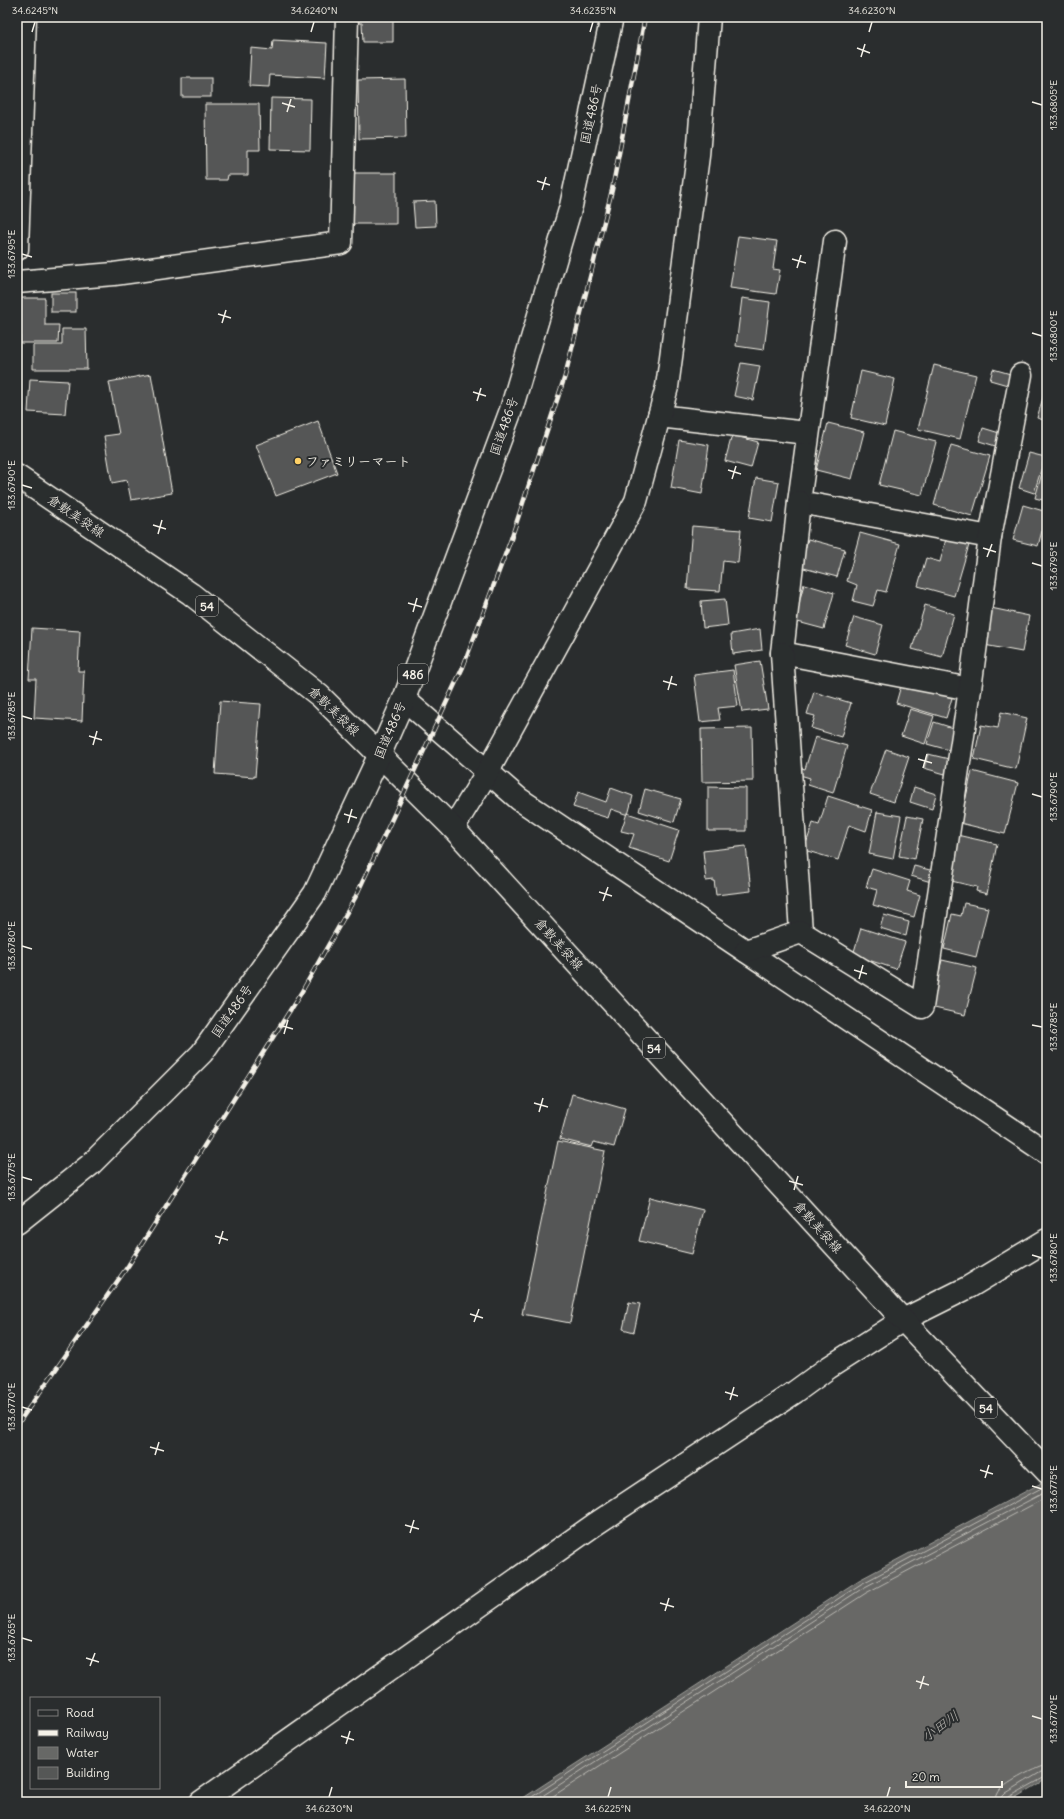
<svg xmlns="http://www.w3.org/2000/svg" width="1064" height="1819" font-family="Delius,'Klee One',sans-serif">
  <rect width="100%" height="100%" fill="#2a2d2e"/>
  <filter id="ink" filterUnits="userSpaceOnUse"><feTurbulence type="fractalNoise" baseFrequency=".025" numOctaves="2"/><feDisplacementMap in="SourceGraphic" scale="8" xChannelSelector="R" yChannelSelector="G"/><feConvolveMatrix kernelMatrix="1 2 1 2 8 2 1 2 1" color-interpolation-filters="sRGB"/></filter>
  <g filter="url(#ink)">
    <polygon fill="#676866" stroke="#9f9f9a" points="1047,1480 1047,1779 1008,1802 517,1802 859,1580"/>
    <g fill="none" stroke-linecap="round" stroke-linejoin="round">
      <g stroke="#bcbab4" stroke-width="1">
        <polyline points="524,1802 861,1584 1047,1485"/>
        <polyline points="533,1802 863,1588 1047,1491"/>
        <polyline points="544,1802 866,1593 1047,1497"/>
        <path d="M995,1802C996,1798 997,1794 1000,1790C1006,1783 1038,1766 1047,1765"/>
        <polyline points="1002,1802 1002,1797 1006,1793 1041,1772 1047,1771"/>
        <polyline points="1007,1802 1009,1797 1047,1776"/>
      </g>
    </g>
    <g fill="#555756" stroke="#f4f1e8">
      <polygon points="356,17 393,17 393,42 363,42 362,23 356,23"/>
      <polygon points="273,40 327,43 325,78 270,75 269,87 249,86 251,48 272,50"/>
      <rect x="182" y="78" width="29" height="19"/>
      <polygon points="405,79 406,138 359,139 358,80"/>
      <polygon points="271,98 311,99 310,150 270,149"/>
      <polygon points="205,104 259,104 260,150 248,150 248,175 228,175 227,180 206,180"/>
      <rect x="352" y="173" width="44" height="51"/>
      <polygon points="435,201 436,226 415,227 413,202"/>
      <polygon points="738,236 777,241 773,269 780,270 776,294 730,288"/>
      <rect x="51" y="293" width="25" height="19"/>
      <polygon points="20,298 45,298 45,325 59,325 58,343 20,343"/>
      <polygon points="742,298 770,302 764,350 736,346"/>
      <polygon points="62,329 86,329 87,369 33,369 33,345 62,345"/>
      <polygon points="741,363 760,366 753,400 734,396"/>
      <polygon points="934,365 976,375 960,439 918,429"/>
      <polygon points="993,369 1014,375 1011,386 990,380"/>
      <polygon points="861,371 895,379 885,426 851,418"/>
      <polygon points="151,374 172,493 131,500 127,480 112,483 104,436 119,434 109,382"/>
      <polygon points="30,379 68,381 65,414 28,412"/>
      <polygon points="1047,384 1047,421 1037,418"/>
      <polygon points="318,421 337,473 276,496 256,445"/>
      <polygon points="828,423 864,432 852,479 816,470"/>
      <polygon points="983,428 1006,435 1002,448 979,441"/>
      <polygon points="893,431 936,442 922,495 879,485"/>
      <polygon points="732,435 758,442 751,468 725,461"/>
      <polygon points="679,440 709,445 702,494 671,488"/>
      <polygon points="951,445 990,456 972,516 934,505"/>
      <polygon points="1029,453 1045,457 1034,493 1019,488"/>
      <polygon points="1047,455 1047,501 1035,498"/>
      <polygon points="756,478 779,482 772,522 749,518"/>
      <polygon points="1023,505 1047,512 1038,546 1013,540"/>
      <polygon points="692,526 741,530 738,563 723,561 720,591 687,589"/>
      <polygon points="860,533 900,544 886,592 878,590 873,606 853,601 857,585 847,581"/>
      <polygon points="808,539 845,549 837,577 800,567"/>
      <polygon points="946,539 969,545 954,596 918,586 926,558 940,562"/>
      <polygon points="804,584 834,593 824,629 794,621"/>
      <polygon points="725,599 728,625 703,628 701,601"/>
      <polygon points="925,605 954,614 942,657 912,649"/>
      <polygon points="991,608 1029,616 1022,652 984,645"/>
      <polygon points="854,617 883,625 875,654 845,645"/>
      <polygon points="32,628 80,631 78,671 84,671 82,721 34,718 36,679 29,679"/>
      <polygon points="760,629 762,650 733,654 731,634"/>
      <polygon points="760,661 768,709 742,712 734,665"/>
      <polygon points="733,670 738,706 718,708 720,720 700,722 694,675"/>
      <polygon points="902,682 952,698 946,718 896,703"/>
      <polygon points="814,692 851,703 841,737 811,728 815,716 807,714"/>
      <polygon points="220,701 261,704 255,777 215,774"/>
      <polygon points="910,709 934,716 925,744 901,736"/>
      <polygon points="1001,712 1027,718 1016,769 974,759 981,725 998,728"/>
      <polygon points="934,722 956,729 949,750 927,744"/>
      <polygon points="752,728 753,781 702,782 701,729"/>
      <polygon points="815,737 847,746 833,793 808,785 810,778 800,775 802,768 805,769"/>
      <polygon points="886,749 909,757 894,802 870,794"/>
      <polygon points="928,754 949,759 945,774 924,768"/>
      <polygon points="972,771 1018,783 1005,834 960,823"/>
      <polygon points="708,787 746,788 746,831 708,831"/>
      <polygon points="914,787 936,794 932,809 910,802"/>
      <polygon points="611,788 633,796 628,815 611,809 608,818 573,807 578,792 606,802"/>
      <polygon points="645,789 681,799 674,822 639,811"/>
      <polygon points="828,796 872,810 866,831 849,825 838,860 804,850 813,823 819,825"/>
      <polygon points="877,812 901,816 893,859 869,854"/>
      <polygon points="627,813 679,830 669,861 629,848 634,834 621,831"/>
      <polygon points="907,816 923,819 915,859 899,856"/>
      <polygon points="957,835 997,844 987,894 976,891 977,887 947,880"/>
      <polygon points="746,846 751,891 716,895 714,880 706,881 703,851"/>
      <polygon points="914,866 934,871 931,882 911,876"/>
      <polygon points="872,869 910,881 907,891 920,895 914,917 873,905 877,890 866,887"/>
      <polygon points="964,903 988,908 976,957 944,949 952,914 961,916"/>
      <polygon points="884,915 909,922 906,936 880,928"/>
      <polygon points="861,928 905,942 896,969 853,955"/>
      <polygon points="942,960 977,968 965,1015 930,1007"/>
      <polygon points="572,1094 625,1109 614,1147 594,1142 592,1147 560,1139"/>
      <polygon points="558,1141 605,1151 570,1323 522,1314"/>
      <polygon points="650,1197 703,1210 692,1254 639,1241"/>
      <polygon points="629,1302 640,1304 634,1332 623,1329"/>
    </g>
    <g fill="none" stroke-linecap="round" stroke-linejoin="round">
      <defs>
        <g id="minor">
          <polyline points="835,241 799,502 990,537"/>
          <polyline points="17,249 25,17"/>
          <polyline points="17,282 114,274 341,243 347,17"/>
          <polyline points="659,416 807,433"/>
          <polyline points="799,502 782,653 970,689"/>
          <polyline points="782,653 801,932"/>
          <polyline points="404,699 519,799 1047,1153"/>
          <polyline points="453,828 488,771 636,501 667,387 698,156 709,17"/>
          <polyline points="746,951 801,932 922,1007 970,689 990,537 1021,375"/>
          <polyline points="201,1802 594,1525 795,1392 828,1368 903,1320 969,1287 1047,1240"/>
        </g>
        <polyline id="primary" points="17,476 191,594 320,696 453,828 903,1320 1047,1472"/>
        <polyline id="trunk" points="17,1223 90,1165 202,1053 315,893 379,756 404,699 511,410 571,206 612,17"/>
      </defs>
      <use href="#minor" stroke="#f4f1e8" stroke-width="25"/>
      <use href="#primary" stroke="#f4f1e8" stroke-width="25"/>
      <use href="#trunk" stroke="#f4f1e8" stroke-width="25"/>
      <use href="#minor" stroke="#2a2d2e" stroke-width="22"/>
      <use href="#primary" stroke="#2a2d2e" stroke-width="22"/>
      <use href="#trunk" stroke="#2a2d2e" stroke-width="22"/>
      <defs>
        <polyline id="rail" points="17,1425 128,1266 301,993 355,898 463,667 511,539 565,376 612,190 645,17"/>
      </defs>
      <use href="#rail" stroke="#f4f1e8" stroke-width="4.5"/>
      <use href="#rail" stroke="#2a2d2e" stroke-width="3" stroke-dasharray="9" stroke-linecap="butt"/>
    </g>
  </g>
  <path fill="none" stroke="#f4f1e8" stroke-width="1.5" d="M32,32L35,22M311,32L314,22M590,32L593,22M869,32L872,22M857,48L870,53M861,57L865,44M1032,102L1042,105M282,103L295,107M287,112L291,99M537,181L550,185M542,190L546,177M22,254L32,257M792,259L806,263M797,268L801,255M218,314L231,318M222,323L226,310M1032,333L1042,336M473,392L486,396M477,401L481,388M728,470L741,474M732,479L736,466M22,485L32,488M153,525L166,529M158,534L162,520M983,548L996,552M987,557L992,544M1032,563L1042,566M408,603L422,607M413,612L417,598M663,681L677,685M668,690L672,676M22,716L32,719M89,736L102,740M93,745L97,731M918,759L932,763M923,768L927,754M1032,794L1042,797M344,814L357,818M348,823L352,809M599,892L612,896M603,901L608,887M22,946L32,949M854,970L867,974M859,979L863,965M279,1025L293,1029M1032,1025L1042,1027M284,1034L288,1020M534,1103L548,1107M539,1112L543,1098M22,1177L32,1180M789,1181L803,1185M794,1190L798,1176M215,1236L228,1240M219,1244L223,1231M1032,1255L1042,1258M470,1314L483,1318M474,1322L479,1309M725,1392L738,1396M730,1400L734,1387M22,1407L32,1410M150,1447L164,1451M155,1455L159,1442M980,1470L993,1474M985,1478L989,1465M1032,1486L1042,1489M405,1525L419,1529M410,1533L414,1520M660,1603L674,1607M665,1611L669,1598M22,1638L32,1641M86,1658L99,1662M90,1666L95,1653M916,1681L929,1685M920,1689L924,1676M1032,1716L1042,1719M341,1736L354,1740M346,1744L350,1731M329,1797L332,1787M608,1797L611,1787M887,1797L890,1787"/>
  <circle fill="#ffd166" stroke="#2a2d2e" stroke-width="1.5" cx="298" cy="461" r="4"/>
  <g text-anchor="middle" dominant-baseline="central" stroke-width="4" stroke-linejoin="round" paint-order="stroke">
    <g fill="#2a2d2e" stroke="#b7b6b0" stroke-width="1">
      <rect x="196" y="596" width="22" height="20" rx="3"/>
      <rect x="398" y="664" width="30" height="20" rx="3"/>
      <rect x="643" y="1038" width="22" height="20" rx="3"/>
      <rect x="975" y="1398" width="22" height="20" rx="3"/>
    </g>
    <g font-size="12" font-weight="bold" fill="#f4f1e8">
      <text x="207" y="606">54</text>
      <text x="413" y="674">486</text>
      <text x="654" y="1048">54</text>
      <text x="986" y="1408">54</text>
    </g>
    <g font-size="13" fill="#f4f1e8" stroke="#2a2d2e">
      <text transform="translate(591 114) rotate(-78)">国道486号</text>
      <text transform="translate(504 426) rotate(-71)">国道486号</text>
      <text transform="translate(76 516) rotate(34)">倉敷美袋線</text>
      <text transform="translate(334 711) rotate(44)">倉敷美袋線</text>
      <text transform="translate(390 730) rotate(-67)">国道486号</text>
      <text transform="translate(559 944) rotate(48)">倉敷美袋線</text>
      <text transform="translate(232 1011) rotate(-55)">国道486号</text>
      <text transform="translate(818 1227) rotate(48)">倉敷美袋線</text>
    </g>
    <g font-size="13" font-weight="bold" fill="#f4f1e8" stroke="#2a2d2e" text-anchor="start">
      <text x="306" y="461">ファミリーマート</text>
    </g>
    <g font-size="14" font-style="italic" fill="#b5b3ae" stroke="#2a2d2e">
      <text transform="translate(940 1726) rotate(-35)">小田川</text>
    </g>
  </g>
  <rect width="1064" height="1819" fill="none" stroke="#2a2d2e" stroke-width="44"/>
  <rect x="30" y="1697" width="130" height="92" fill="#2a2d2e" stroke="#7b7b78"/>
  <rect x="38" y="1710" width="20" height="6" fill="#2a2d2e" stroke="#7b7b78"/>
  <text x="66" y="1717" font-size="12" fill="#f4f1e8">Road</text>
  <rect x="38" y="1730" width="20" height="6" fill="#f4f1e8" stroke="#7b7b78"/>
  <text x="66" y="1737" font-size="12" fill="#f4f1e8">Railway</text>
  <rect x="38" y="1747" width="20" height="12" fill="#676866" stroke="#7b7b78"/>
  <text x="66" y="1757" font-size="12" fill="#f4f1e8">Water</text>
  <rect x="38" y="1767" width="20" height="12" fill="#555756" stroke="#7b7b78"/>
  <text x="66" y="1777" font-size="12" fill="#f4f1e8">Building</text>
  <path d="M906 1781v6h96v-6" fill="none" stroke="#f4f1e8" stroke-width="2"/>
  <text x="912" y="1781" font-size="12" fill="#f4f1e8" stroke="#2a2d2e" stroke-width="3" paint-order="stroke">20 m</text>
  <rect x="22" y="22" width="1020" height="1775" fill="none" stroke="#f4f1e8" stroke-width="1.5"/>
  <g font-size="10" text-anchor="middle" fill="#f4f1e8">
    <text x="35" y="14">34.6245°N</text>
    <text x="314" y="14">34.6240°N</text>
    <text x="593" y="14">34.6235°N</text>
    <text x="872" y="14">34.6230°N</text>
    <text transform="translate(1053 105) rotate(-90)" y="4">133.6805°E</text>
    <text transform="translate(11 254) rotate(-90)" y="4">133.6795°E</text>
    <text transform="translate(1053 336) rotate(-90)" y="4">133.6800°E</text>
    <text transform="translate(11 485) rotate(-90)" y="4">133.6790°E</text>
    <text transform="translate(1053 566) rotate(-90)" y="4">133.6795°E</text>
    <text transform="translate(11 716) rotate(-90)" y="4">133.6785°E</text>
    <text transform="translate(1053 797) rotate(-90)" y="4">133.6790°E</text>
    <text transform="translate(11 946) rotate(-90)" y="4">133.6780°E</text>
    <text transform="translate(1053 1027) rotate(-90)" y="4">133.6785°E</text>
    <text transform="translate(11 1177) rotate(-90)" y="4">133.6775°E</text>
    <text transform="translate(1053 1258) rotate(-90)" y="4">133.6780°E</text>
    <text transform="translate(11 1407) rotate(-90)" y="4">133.6770°E</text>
    <text transform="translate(1053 1489) rotate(-90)" y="4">133.6775°E</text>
    <text transform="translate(11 1638) rotate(-90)" y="4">133.6765°E</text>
    <text transform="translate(1053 1719) rotate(-90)" y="4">133.6770°E</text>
    <text x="329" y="1812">34.6230°N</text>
    <text x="608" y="1812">34.6225°N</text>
    <text x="887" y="1812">34.6220°N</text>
  </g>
</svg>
